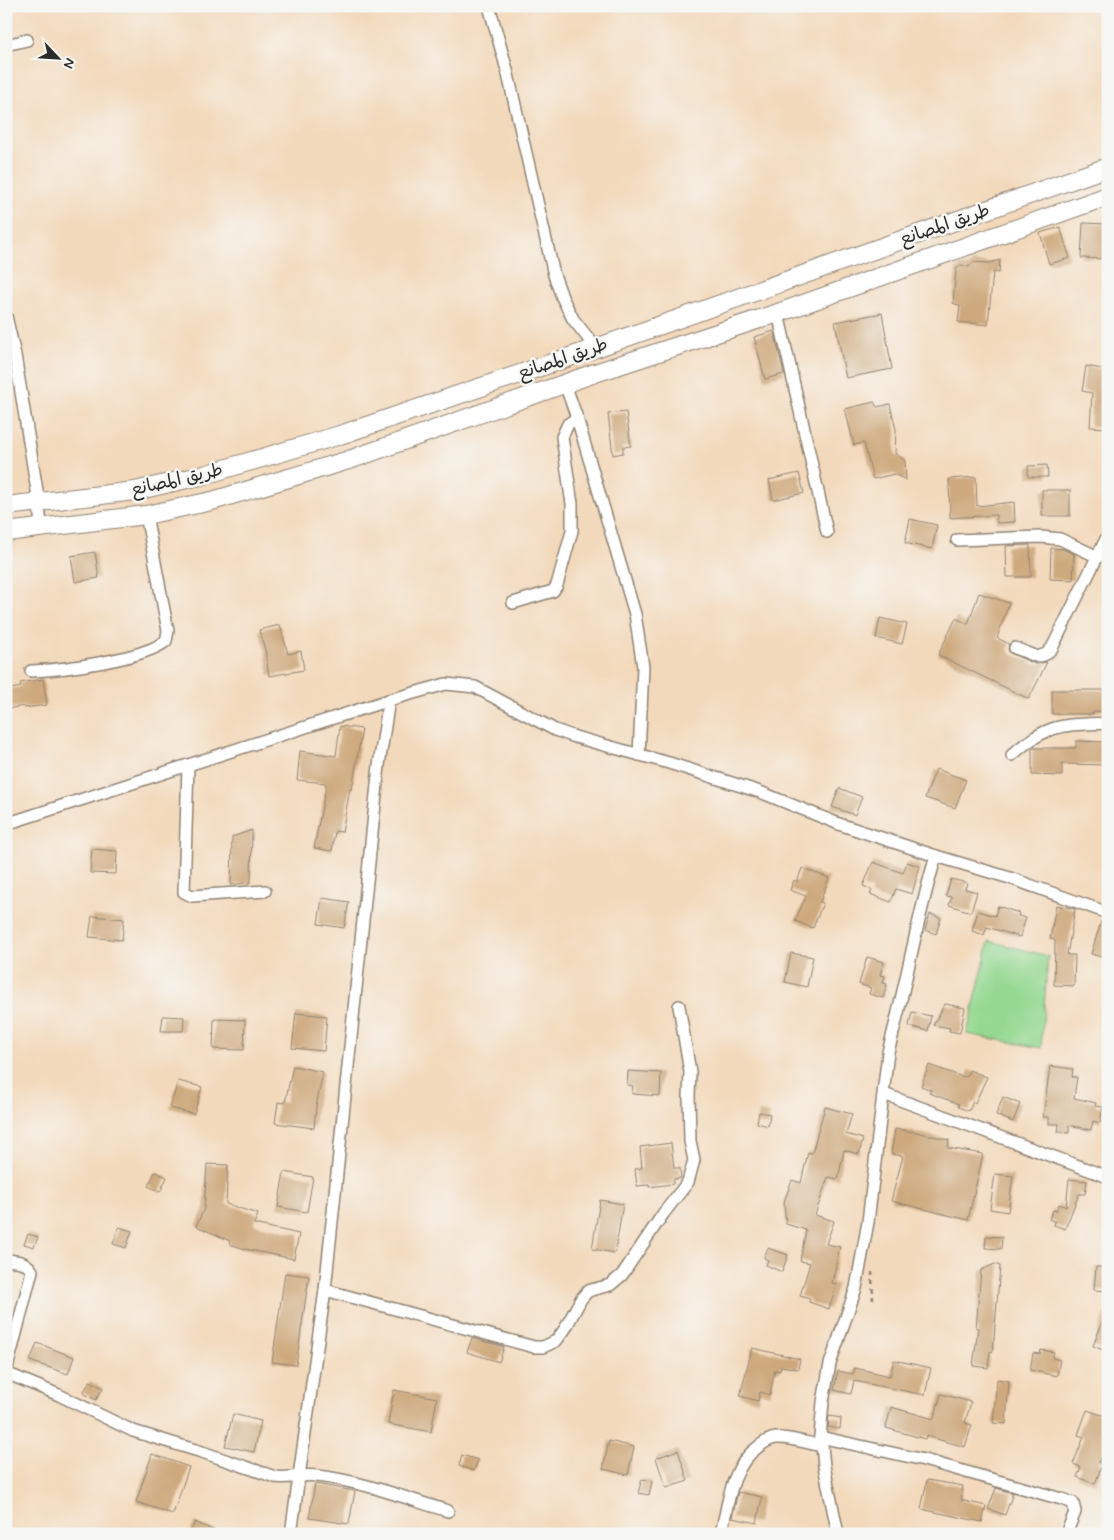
<svg xmlns="http://www.w3.org/2000/svg" width="1114" height="1540" font-family="Mynerve,'Playpen Sans Arabic',sans-serif">
  <rect width="100%" height="100%" fill="#f6f6f2"/>
  <filter id="ink" filterUnits="userSpaceOnUse"><feTurbulence type="fractalNoise" baseFrequency=".02" numOctaves="2"/><feDisplacementMap in="SourceGraphic" scale="10" xChannelSelector="R" yChannelSelector="G"/><feConvolveMatrix kernelMatrix="1 2 1 2 8 2 1 2 1" color-interpolation-filters="sRGB"/></filter>
  <filter id="wash" filterUnits="userSpaceOnUse"><feTurbulence type="fractalNoise" baseFrequency=".0096" numOctaves="4" result="noise"/><feDisplacementMap in="SourceGraphic" scale="20" xChannelSelector="R" yChannelSelector="G"/><feGaussianBlur stdDeviation="1.12" result="paint"/><feColorMatrix in="noise" values="0 0 0 0 0 0 0 0 0 0 0 0 0 0 0 0 0 1.4 0 .05"/><feComposite in="paint" operator="in"/></filter>
  <g filter="url(#wash)">
    <rect width="100%" height="100%" fill="#f3d9bb"/>
    <polygon fill="#94d891" stroke="#60825e" points="989,941 1048,956 1041,1048 967,1034"/>
    <g id="blocks">
      <g fill="#cea97d">
        <polygon points="1083,223 1108,224 1108,259 1081,258"/>
        <polygon points="1060,227 1070,258 1049,264 1040,233"/>
        <polygon points="1000,260 999,273 993,272 988,325 958,322 960,306 953,303 956,270 960,265 969,267 973,262 989,263"/>
        <polygon points="882,313 892,369 846,378 835,322"/>
        <polygon points="774,331 784,374 765,379 754,337"/>
        <polygon points="1086,366 1108,370 1103,402 1108,403 1108,428 1090,427 1092,393 1082,391"/>
        <polygon points="874,402 877,407 890,404 896,430 895,453 905,461 906,480 894,474 873,479 864,443 854,445 845,409"/>
        <polygon points="626,412 631,446 623,447 623,453 613,455 608,414"/>
        <polygon points="1047,465 1048,477 1028,477 1028,466"/>
        <polygon points="799,473 804,493 773,500 769,480"/>
        <polygon points="976,477 977,506 1014,502 1015,522 997,523 996,515 950,518 949,479"/>
        <rect x="1042" y="490" width="28" height="26"/>
        <polygon points="910,519 937,525 932,549 905,543"/>
        <polygon points="1030,545 1031,577 1007,577 1006,546"/>
        <polygon points="1051,548 1063,549 1074,554 1073,580 1050,579"/>
        <polygon points="95,552 99,578 75,582 71,556"/>
        <polygon points="979,593 1009,603 997,638 1009,644 1008,649 1010,653 1035,664 1047,662 1029,699 938,655 956,618 968,624"/>
        <polygon points="880,618 907,624 902,644 876,638"/>
        <polygon points="280,625 288,654 301,651 304,670 269,676 265,650 259,630"/>
        <polygon points="43,679 47,705 24,708 24,706 6,709 6,690 21,687 20,683"/>
        <polygon points="1052,690 1108,690 1108,710 1093,712 1093,714 1052,714"/>
        <polygon points="340,726 362,729 352,789 350,789 342,832 335,831 332,851 314,848 326,786 325,783 297,780 300,751 336,756"/>
        <polygon points="1076,741 1107,742 1107,765 1062,764 1062,776 1032,775 1032,748 1076,748"/>
        <polygon points="936,769 966,780 955,808 925,798"/>
        <polygon points="839,788 862,797 855,815 832,807"/>
        <polygon points="252,830 251,882 231,885 232,837"/>
        <polygon points="92,849 117,851 116,874 90,873"/>
        <polygon points="873,862 903,873 907,862 920,866 912,894 896,889 891,902 870,894 872,890 863,886"/>
        <polygon points="802,868 829,878 820,902 823,903 813,928 795,921 806,896 790,890 794,880 797,882"/>
        <polygon points="951,879 967,883 965,889 977,892 971,912 949,905 952,897 946,896"/>
        <polygon points="322,898 349,902 344,928 318,924"/>
        <polygon points="1056,905 1075,909 1067,955 1075,955 1074,986 1054,985 1055,940 1050,939"/>
        <polygon points="998,906 1019,913 1018,916 1026,918 1020,937 987,927 984,935 972,931 978,911 995,916"/>
        <polygon points="930,914 941,918 936,934 925,930"/>
        <polygon points="92,916 124,919 122,940 89,937"/>
        <polygon points="1102,919 1108,920 1108,959 1091,954"/>
        <polygon points="791,953 813,957 807,987 785,982"/>
        <polygon points="867,957 884,962 880,975 885,976 883,983 887,984 883,998 869,994 871,988 859,984"/>
        <polygon points="945,1004 965,1008 960,1033 949,1031 950,1028 933,1025"/>
        <polygon points="912,1012 931,1016 928,1031 909,1026"/>
        <polygon points="296,1013 327,1016 324,1051 292,1048"/>
        <polygon points="163,1016 184,1017 183,1031 161,1031"/>
        <polygon points="214,1019 245,1020 244,1050 213,1049"/>
        <polygon points="929,1065 963,1077 964,1076 967,1077 969,1070 987,1077 975,1103 973,1102 969,1111 958,1107 959,1104 929,1093 931,1090 921,1086"/>
        <polygon points="293,1066 323,1072 316,1107 314,1128 275,1123 278,1102 285,1103"/>
        <polygon points="1050,1066 1073,1069 1072,1077 1077,1077 1074,1098 1096,1103 1095,1106 1103,1107 1100,1123 1093,1121 1091,1130 1069,1125 1069,1133 1058,1132 1059,1124 1049,1124 1049,1117 1043,1117"/>
        <polygon points="628,1071 661,1073 660,1096 632,1094 633,1086 627,1085"/>
        <polygon points="178,1081 202,1087 194,1114 170,1108"/>
        <polygon points="1003,1097 1020,1104 1013,1122 996,1115"/>
        <polygon points="825,1107 852,1114 846,1134 863,1139 859,1154 844,1150 838,1179 828,1177 815,1215 834,1221 826,1244 840,1247 832,1283 837,1284 829,1309 809,1302 810,1299 800,1296 810,1263 800,1261 806,1230 786,1224 784,1202 792,1180 801,1183 808,1152 812,1153"/>
        <polygon points="759,1112 770,1114 768,1126 757,1123"/>
        <polygon points="895,1129 916,1132 949,1140 948,1148 983,1154 968,1220 891,1201 903,1156 891,1154"/>
        <polygon points="671,1143 674,1168 680,1168 681,1178 674,1179 673,1184 649,1187 649,1185 637,1186 635,1169 642,1168 640,1147"/>
        <polygon points="207,1164 228,1165 226,1204 258,1214 254,1224 299,1234 294,1259 245,1249 229,1244 230,1241 196,1226 204,1209"/>
        <polygon points="155,1172 167,1177 160,1192 148,1186"/>
        <polygon points="284,1172 313,1177 307,1212 278,1207"/>
        <polygon points="995,1174 1013,1176 1008,1212 990,1209"/>
        <polygon points="1069,1179 1087,1181 1085,1194 1079,1194 1065,1229 1054,1225 1055,1222 1049,1219 1053,1210 1056,1211 1059,1204 1066,1207"/>
        <polygon points="600,1200 623,1204 615,1253 592,1249"/>
        <polygon points="119,1227 132,1231 126,1248 113,1244"/>
        <polygon points="28,1234 38,1237 34,1247 24,1244"/>
        <polygon points="986,1236 1002,1237 1001,1249 985,1248"/>
        <polygon points="768,1248 788,1255 782,1272 766,1265 768,1260 764,1258"/>
        <polygon points="995,1264 1000,1266 993,1351 990,1352 988,1368 973,1366 978,1328 976,1328 981,1270"/>
        <polygon points="1096,1267 1108,1267 1108,1291 1094,1290"/>
        <polygon points="285,1273 309,1276 296,1365 272,1362"/>
        <polygon points="1107,1310 1108,1310 1108,1352 1093,1346"/>
        <polygon points="472,1338 504,1347 499,1362 467,1352"/>
        <polygon points="37,1343 74,1357 68,1374 30,1361"/>
        <polygon points="752,1348 800,1359 798,1369 781,1366 780,1371 775,1370 770,1395 760,1392 758,1401 740,1396"/>
        <polygon points="1041,1350 1054,1352 1052,1358 1060,1360 1057,1376 1030,1370 1033,1353 1040,1354"/>
        <polygon points="894,1360 931,1368 925,1395 854,1381 851,1394 834,1390 838,1371 853,1374 855,1368 890,1376"/>
        <polygon points="997,1379 1009,1381 1006,1424 993,1423"/>
        <polygon points="90,1381 103,1388 96,1400 83,1393"/>
        <polygon points="394,1390 437,1398 431,1432 388,1424"/>
        <polygon points="941,1394 971,1402 965,1423 972,1425 965,1447 926,1436 925,1439 886,1428 891,1407 934,1419"/>
        <polygon points="1087,1410 1108,1417 1108,1425 1104,1434 1108,1436 1099,1463 1102,1465 1095,1484 1077,1477 1081,1467 1073,1464 1084,1437 1078,1435"/>
        <polygon points="233,1414 261,1421 254,1452 225,1446"/>
        <polygon points="829,1416 841,1418 840,1429 828,1427"/>
        <polygon points="609,1441 634,1447 628,1475 603,1469"/>
        <polygon points="678,1450 688,1481 666,1488 656,1458"/>
        <polygon points="152,1454 189,1467 173,1514 136,1502"/>
        <polygon points="462,1455 478,1460 474,1471 459,1466"/>
        <polygon points="642,1479 652,1481 649,1495 638,1493"/>
        <polygon points="927,1480 963,1486 961,1500 986,1506 982,1522 921,1509"/>
        <polygon points="315,1484 355,1491 349,1524 309,1518"/>
        <polygon points="996,1488 1013,1493 1005,1515 988,1509"/>
        <polygon points="738,1492 762,1497 757,1523 732,1518"/>
        <polygon points="195,1522 222,1534 189,1534"/>
      </g>
    </g>
  </g>
  <g filter="url(#ink)">
    <use href="#blocks" fill-opacity="0" stroke="#8f8273" stroke-width="1"/>
    <g fill="none" stroke-linecap="round" stroke-linejoin="round">
      <defs>
        <g id="street">
          <polyline points="489,6 507,70 554,275 562,297 573,319 596,348"/>
          <polyline points="6,45 27,40"/>
          <polyline points="778,313 827,532"/>
          <polyline points="6,316 15,355 39,503 41,529"/>
          <polyline points="565,384 577,418 635,614 643,667 639,755"/>
          <polyline points="957,540 1041,537 1060,539 1098,557"/>
          <polyline points="513,603 553,591 557,585 572,531 572,504 562,437 568,424 577,418"/>
          <polyline points="1015,648 1038,657 1046,654 1052,648 1108,535"/>
          <path d="M31,671C62,670 144,659 166,641L168,631L146,515"/>
          <path d="M1012,755C1047,723 1063,725 1108,723"/>
          <polyline points="188,766 184,892 192,896 265,891"/>
          <polyline points="6,824 389,700 446,684 475,687 555,730 575,737 669,763 760,792 839,824 936,856 1010,878 1108,913"/>
          <polyline points="884,1094 1108,1177"/>
          <path d="M6,1260C17,1261 26,1261 32,1271L6,1372"/>
          <polyline points="325,1290 534,1347 543,1347 556,1341 565,1329 581,1299 587,1292 591,1290 610,1285 622,1275 663,1214 688,1182 694,1160 690,1141 689,1096 690,1072 679,1006"/>
          <path d="M6,1373L59,1395L133,1431L202,1452L275,1477C289,1479 303,1474 317,1476C362,1481 405,1498 448,1511"/>
          <polyline points="820,1437 924,1460 1065,1500 1073,1503 1075,1512 1066,1534"/>
          <polyline points="291,1534 325,1290 379,765 389,700"/>
          <path d="M721,1534C728,1504 731,1466 758,1447C763,1443 769,1439 776,1438C790,1437 807,1443 822,1446"/>
          <path d="M838,1534L824,1466L822,1446L820,1437L823,1402L830,1364L856,1288L868,1222L888,1052C906,987 916,921 936,856"/>
        </g>
        <g id="primary">
          <polyline points="6,506 135,491 204,475 340,435 596,348 1108,167"/>
          <polyline points="6,532 146,515 212,501 349,460 592,374 778,313 1108,196"/>
        </g>
      </defs>
      <use href="#street" stroke="#8f8273" stroke-width="14"/>
      <use href="#primary" stroke="#8f8273" stroke-width="20"/>
      <polyline stroke="#8f8273" stroke-width="2.5" stroke-dasharray="4 4" stroke-linecap="butt" points="872,1272 873,1303"/>
      <use href="#street" stroke="#fff" stroke-width="11"/>
      <use href="#primary" stroke="#fff" stroke-width="18"/>
    </g>
  </g>
  <g text-anchor="middle" dominant-baseline="central" stroke-width="5" stroke-linejoin="round" paint-order="stroke">
    <g font-size="18" fill="#2b2b2b" stroke="#f6f6f2">
      <text transform="translate(945 225) rotate(-19)">طريق المصانع</text>
      <text transform="translate(563 359) rotate(-19)">طريق المصانع</text>
      <text transform="translate(177 480) rotate(-13)">طريق المصانع</text>
    </g>
  </g>
  <rect width="1114" height="1540" fill="none" stroke="#f6f6f2" stroke-width="25"/>
  <g transform="translate(58 58) rotate(115)" stroke="#f6f6f2" stroke-width="4" paint-order="stroke">
  <path d="M0-4L9 19L0 12L-9 19Z" fill="#2b2b2b"/>
  <text y="-8" font-size="14" font-weight="bold" text-anchor="middle" fill="#2b2b2b">N</text>
  </g>
</svg>
